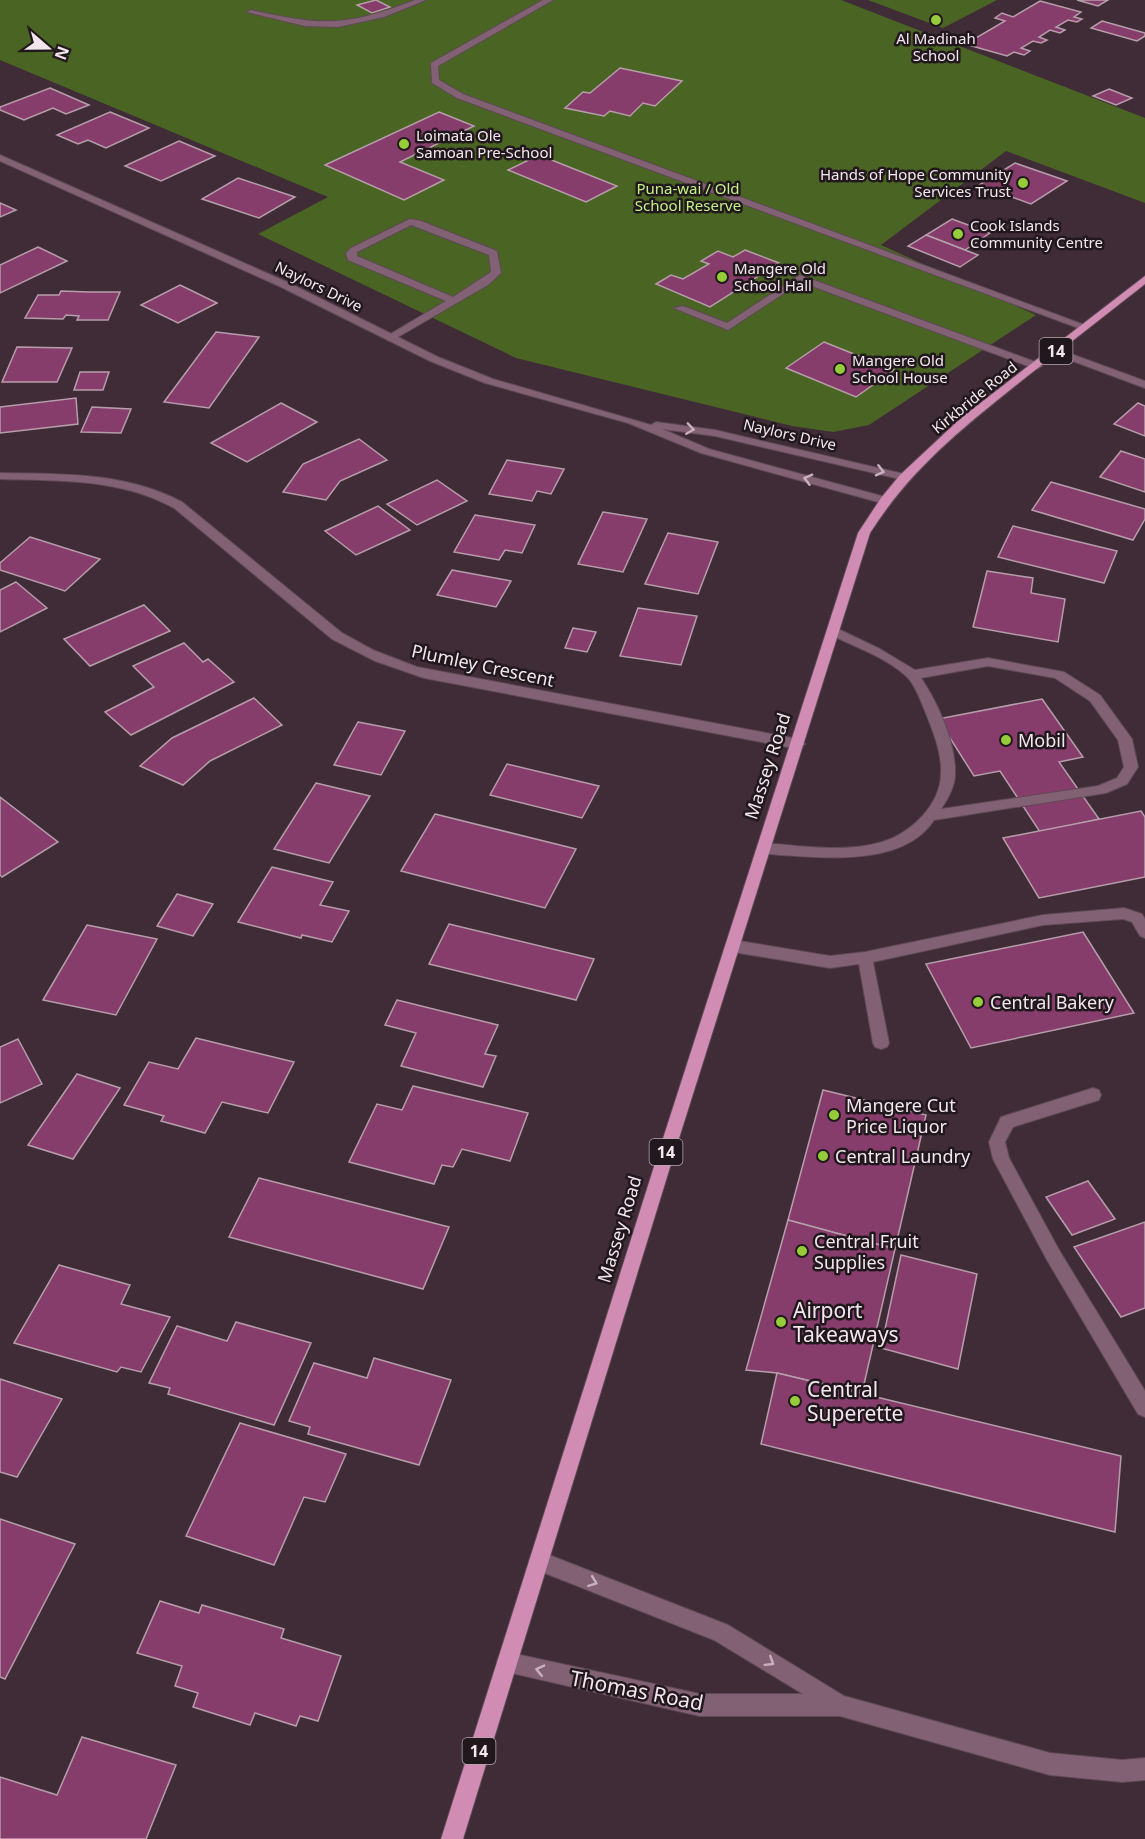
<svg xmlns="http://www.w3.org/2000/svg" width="1145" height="1839" font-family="'Noto Sans',sans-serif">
  <rect width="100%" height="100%" fill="#402c37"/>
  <g fill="#4a6423">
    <polygon points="0,0 841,0 1145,118 1145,203 1006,151 881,245 1036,315 869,425 833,432 792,426 516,358 258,234 328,197 0,60"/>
    <polygon points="868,0 997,0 943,28"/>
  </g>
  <g fill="#863d6b" stroke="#b69daa" stroke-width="1.5">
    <polygon points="376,0 390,7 372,13 357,5"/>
    <polygon points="1077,0 1108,0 1098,6"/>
    <polygon points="1040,1 1081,12 1074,17 1082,19 1077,22 1068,20 1056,27 1065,30 1060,33 1050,30 1039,37 1047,40 1041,43 1033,41 1021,48 1030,51 1024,55 1014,52 1007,56 972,46 976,44 969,42 1005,21 995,18 1002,13 1013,17"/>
    <polygon points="1102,21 1145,33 1145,36 1137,41 1091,28"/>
    <polygon points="620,68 682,81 655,106 643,103 630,116 610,111 604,116 565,108 583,92 590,93"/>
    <polygon points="50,88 89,105 66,114 53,108 24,120 0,110 0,107"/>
    <polygon points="1109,89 1132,98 1116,105 1093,96"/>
    <polygon points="110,112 149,128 106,148 88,140 78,144 57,135"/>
    <polygon points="439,112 474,126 400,162 444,180 404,200 325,165"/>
    <polygon points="179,141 215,156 161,181 125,166"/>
    <polygon points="539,155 617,186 586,202 508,170"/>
    <polygon points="1015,163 1067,181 1031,204 979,185"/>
    <polygon points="238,178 295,197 259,218 202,199"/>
    <polygon points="0,203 16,210 0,217"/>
    <polygon points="952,219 990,233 965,250 926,235"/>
    <polygon points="926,235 978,255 960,267 908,246"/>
    <polygon points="38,247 67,261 0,293 0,265"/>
    <polygon points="745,250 779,263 710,307 656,284 671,275 683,279 709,264 701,261 718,251 733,257"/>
    <polygon points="180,285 217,303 178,323 141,305"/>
    <polygon points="61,291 89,292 120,292 108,320 77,320 79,316 66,315 63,319 25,318 38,295 59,295"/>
    <polygon points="216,332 259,337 209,408 164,402"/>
    <polygon points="824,342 894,370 856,397 786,368"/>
    <polygon points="17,347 72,348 57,382 2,382"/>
    <polygon points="80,372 109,372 103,390 74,390"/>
    <polygon points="76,398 78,424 0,433 0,407"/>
    <polygon points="281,403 317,422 247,462 211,443"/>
    <polygon points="1138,403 1145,406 1145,436 1114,424"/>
    <polygon points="92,407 131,409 121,433 81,432"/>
    <polygon points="359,439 387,460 340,481 326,500 283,492 303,464"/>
    <polygon points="1121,451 1145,459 1145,492 1100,477"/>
    <polygon points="507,460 564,469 551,494 537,491 532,501 489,494"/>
    <polygon points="437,480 467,501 417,525 387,504"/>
    <polygon points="1051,482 1145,509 1145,519 1133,540 1032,510"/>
    <polygon points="378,506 410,530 356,555 325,531"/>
    <polygon points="603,512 647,519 623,572 578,564"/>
    <polygon points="475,515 535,525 522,553 505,550 499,560 454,552"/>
    <polygon points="1013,526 1117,551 1104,583 998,557"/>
    <polygon points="668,533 718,542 698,594 645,584"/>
    <polygon points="30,537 100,559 65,591 0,570 0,563"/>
    <polygon points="452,570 511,581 496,607 437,595"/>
    <polygon points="987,571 1033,578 1031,593 1065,599 1058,642 973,627"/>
    <polygon points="16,582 47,608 0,632 0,590"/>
    <polygon points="144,605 170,631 90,666 64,639"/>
    <polygon points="638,608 697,616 681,665 620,656"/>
    <polygon points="573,628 596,632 587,652 565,648"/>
    <polygon points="184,643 203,662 208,659 234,682 131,735 105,712 154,687 133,666"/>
    <polygon points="254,698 282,725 210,761 183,785 140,766 172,738"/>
    <polygon points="1042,699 1083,757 1059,762 1099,819 1040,832 1000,771 974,776 938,719"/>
    <polygon points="358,722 405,731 381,775 334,765"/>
    <polygon points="507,764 599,786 582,818 490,795"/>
    <polygon points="316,783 370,796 329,863 274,849"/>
    <polygon points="0,797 58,842 2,877 0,875"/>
    <polygon points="1141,811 1145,817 1145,877 1039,898 1003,838"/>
    <polygon points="435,814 576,849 545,908 401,871"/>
    <polygon points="272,867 333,882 320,905 349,911 332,942 302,935 301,938 238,922"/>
    <polygon points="177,894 213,904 193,936 157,926"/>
    <polygon points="449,924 594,959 576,1000 429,964"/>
    <polygon points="87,925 157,939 116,1015 43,1000"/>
    <polygon points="1083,932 1134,1013 971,1048 926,964"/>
    <polygon points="397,1000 498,1025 485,1054 496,1056 483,1087 401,1066 416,1033 385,1025"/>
    <polygon points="196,1038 294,1062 268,1113 222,1102 205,1133 161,1121 164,1116 124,1105 149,1062 178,1069"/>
    <polygon points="18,1039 42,1084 0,1103 0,1047"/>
    <polygon points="77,1074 120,1088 73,1159 28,1145"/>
    <polygon points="413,1086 528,1113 510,1161 462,1149 453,1167 442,1165 434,1184 349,1162 377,1104 402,1110"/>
    <polygon points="823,1090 926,1115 895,1249 788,1220"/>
    <polygon points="259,1178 449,1227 423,1289 229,1237"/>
    <polygon points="1088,1181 1115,1219 1072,1235 1046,1197"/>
    <polygon points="788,1220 895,1249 862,1393 777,1373 746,1370"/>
    <polygon points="1145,1222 1145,1308 1121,1317 1074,1247"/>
    <polygon points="901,1255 977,1274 958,1369 881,1348"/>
    <polygon points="59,1265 130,1285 121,1304 170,1317 141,1372 121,1367 117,1372 14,1343"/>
    <polygon points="236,1322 311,1343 274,1425 168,1394 170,1388 149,1383 177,1326 227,1341"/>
    <polygon points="374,1358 451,1380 419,1465 308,1434 310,1427 289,1421 314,1363 367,1378"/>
    <polygon points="777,1373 1121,1456 1115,1532 761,1444"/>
    <polygon points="0,1379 62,1399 17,1477 0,1472"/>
    <polygon points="240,1423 346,1454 325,1502 304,1497 274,1565 186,1536"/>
    <polygon points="0,1519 75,1544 5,1679 0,1677"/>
    <polygon points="160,1601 199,1613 202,1605 284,1629 281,1638 341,1656 318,1721 300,1716 296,1726 255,1713 250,1725 193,1707 198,1693 175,1686 182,1666 137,1653"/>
    <polygon points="82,1737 176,1765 146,1839 0,1839 0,1777 57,1795"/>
  </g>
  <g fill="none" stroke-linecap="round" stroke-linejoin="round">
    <defs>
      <g id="service">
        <path d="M415,0H426L384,17L338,27L305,26L247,12L251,10C323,26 345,27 415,0Z"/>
        <polygon points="543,0 553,0 438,66 439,80 463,94 1090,327 1081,329 457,98 432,83 431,63"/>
        <path d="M410,219L421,221L497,251L501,273L488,285L391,341L387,340V336L446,301L348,260L346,253L351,248ZM411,225L489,255L491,272L453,297L357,256V252Z"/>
        <polygon points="800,275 1041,364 1042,366 1037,369 1033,368 801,282 728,330 674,308 683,306 727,323"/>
        <polygon points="1055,348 1145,381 1145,388 1051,353 1051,349"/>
        <path d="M834,627L880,649L915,670L988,658L1064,672L1100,695L1132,739L1138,767L1127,784L1106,793L934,820C907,862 840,859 796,856C784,855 771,855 759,852L757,848L759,844L764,843C802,846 845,853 882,842C910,834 941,805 941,773C942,754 934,734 927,716C922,704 917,689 909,679C889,658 855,647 829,634L828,631L829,628ZM988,666L1055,678L1090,701L1118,740L1124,767L1117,778L1098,786L941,809C948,799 955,786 955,774C956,743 938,703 921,678Z"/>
        <polygon points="1124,908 1142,914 1145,919 1145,938 1140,936 1132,922 1123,919 1043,925 873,962 889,1043 887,1047 881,1049 875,1047 873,1043 859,964 830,968 733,952 728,950 725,946 728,942 733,940 830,956 865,952 1043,915"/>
        <polygon points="1093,1088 1099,1090 1101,1095 1099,1100 1013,1127 1005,1142 1009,1158 1059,1250 1145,1391 1145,1417 1138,1414 1047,1260 993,1159 989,1142 1001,1117"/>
      </g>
      <g id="minor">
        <polygon points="0,155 287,282 438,357 493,379 651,425 656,422 715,430 904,474 910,477 904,480 715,436 662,429 709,449 889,498 891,500 885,504 701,453 628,423 485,383 430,361 279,286 0,161"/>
        <path d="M0,473C63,474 125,472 182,502L342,633L373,650L417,667L798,739L805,744L798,749L424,678L375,661L332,639L174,508C119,478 61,481 0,479Z"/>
      </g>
      <polygon id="tertiary" points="539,1551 728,1625 844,1696 1050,1753 1122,1760 1145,1758 1145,1780 1122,1782 1050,1775 840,1716 700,1716 507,1672 500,1669 497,1662 500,1655 507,1652 700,1694 803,1694 714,1640 532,1568 529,1561 532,1554"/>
      <path id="primary" d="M1145,276V284C1105,315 1065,347 1025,378C965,426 912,467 870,533L675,1151L463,1839H441L659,1151L858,533L881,498L900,475L961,418Z"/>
    </defs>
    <use href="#service" stroke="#5d4a54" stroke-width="2"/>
    <use href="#minor" stroke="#5d4a54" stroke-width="2"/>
    <use href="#tertiary" stroke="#5d4a54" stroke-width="2"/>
    <use href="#primary" stroke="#5d4a54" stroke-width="2"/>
    <use href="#service" fill="#836174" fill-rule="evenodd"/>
    <use href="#minor" fill="#836174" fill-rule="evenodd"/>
    <use href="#tertiary" fill="#836174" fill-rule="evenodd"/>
    <use href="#primary" fill="#d08cb3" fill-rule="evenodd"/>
  </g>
  <defs><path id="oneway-chevron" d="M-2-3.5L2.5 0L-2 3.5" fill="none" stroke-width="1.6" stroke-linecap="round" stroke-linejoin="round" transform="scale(1.5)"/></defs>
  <g stroke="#c7b1bd">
    <use href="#oneway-chevron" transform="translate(690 429) rotate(8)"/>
    <use href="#oneway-chevron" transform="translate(880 471) rotate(14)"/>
    <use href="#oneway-chevron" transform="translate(808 479) rotate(-165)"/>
    <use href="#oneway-chevron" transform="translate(593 1582) rotate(21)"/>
    <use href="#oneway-chevron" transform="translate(770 1662) rotate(32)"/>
    <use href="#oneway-chevron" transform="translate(540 1670) rotate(-167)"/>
  </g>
  <g fill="#96cc3a" stroke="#21181d" stroke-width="2">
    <circle cx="936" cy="20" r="6"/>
    <circle cx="404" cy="144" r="6"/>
    <circle cx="1023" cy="183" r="6"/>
    <circle cx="958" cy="234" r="6"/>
    <circle cx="722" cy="277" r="6"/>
    <circle cx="840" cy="369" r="6"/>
    <circle cx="1006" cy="740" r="6"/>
    <circle cx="978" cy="1002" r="6"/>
    <circle cx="834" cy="1115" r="6"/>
    <circle cx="823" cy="1156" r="6"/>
    <circle cx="802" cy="1251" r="6"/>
    <circle cx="781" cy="1322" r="6"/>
    <circle cx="795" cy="1401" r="6"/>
  </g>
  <g text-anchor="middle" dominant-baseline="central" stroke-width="5" stroke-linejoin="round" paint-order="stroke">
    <g font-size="15" fill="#f4e6ed" stroke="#21181d" text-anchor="start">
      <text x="936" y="38" text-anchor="middle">Al Madinah<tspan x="936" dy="17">School</tspan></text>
      <text x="416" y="135">Loimata Ole<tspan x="416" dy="17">Samoan Pre-School</tspan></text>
      <text x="1011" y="174" text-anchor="end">Hands of Hope Community<tspan x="1011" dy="17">Services Trust</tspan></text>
      <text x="970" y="225">Cook Islands<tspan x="970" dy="17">Community Centre</tspan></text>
      <text x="734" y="268">Mangere Old<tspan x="734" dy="17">School Hall</tspan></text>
      <text x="852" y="360">Mangere Old<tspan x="852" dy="17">School House</tspan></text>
    </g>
    <g font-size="15" fill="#c3f185" stroke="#21181d">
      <text x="688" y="188">Puna-wai / Old<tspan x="688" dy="17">School Reserve</tspan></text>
    </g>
    <g font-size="15" fill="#f4e6ed" stroke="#21181d">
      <text transform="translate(319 286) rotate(26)">Naylors Drive</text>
      <text transform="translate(974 397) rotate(-39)">Kirkbride Road</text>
      <text transform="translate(790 434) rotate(13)">Naylors Drive</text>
    </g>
    <g fill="#21181d" stroke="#b5a8af" stroke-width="1.5">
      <rect x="1039.5" y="338" width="33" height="26" rx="4.5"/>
      <rect x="649.5" y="1139" width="33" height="26" rx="4.5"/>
      <rect x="462.5" y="1738" width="33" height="26" rx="4.5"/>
    </g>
    <g font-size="16" font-weight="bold" fill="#f4e6ed">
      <text x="1056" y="351">14</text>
      <text x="666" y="1152">14</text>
      <text x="479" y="1751">14</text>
    </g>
    <g font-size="18" fill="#f4e6ed" stroke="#21181d">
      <text transform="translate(483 665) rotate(12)">Plumley Crescent</text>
      <text transform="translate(767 766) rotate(-72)">Massey Road</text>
      <text transform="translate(619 1229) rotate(-73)">Massey Road</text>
    </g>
    <g font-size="18" fill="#f4e6ed" stroke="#21181d" text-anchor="start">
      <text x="1018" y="740">Mobil</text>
      <text x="990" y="1002">Central Bakery</text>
      <text x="846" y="1105">Mangere Cut<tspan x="846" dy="21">Price Liquor</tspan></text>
      <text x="835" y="1156">Central Laundry</text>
      <text x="814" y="1241">Central Fruit<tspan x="814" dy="21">Supplies</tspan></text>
    </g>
    <g font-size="21" fill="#f4e6ed" stroke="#21181d" text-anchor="start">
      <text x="793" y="1310">Airport<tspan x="793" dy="24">Takeaways</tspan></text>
      <text x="807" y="1389">Central<tspan x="807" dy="24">Superette</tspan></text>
    </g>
    <g font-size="21" fill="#f4e6ed" stroke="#21181d">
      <text transform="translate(637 1690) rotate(11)">Thomas Road</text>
    </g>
  </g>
  <g transform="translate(48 48) rotate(110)" stroke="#21181d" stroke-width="4.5" paint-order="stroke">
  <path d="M0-4.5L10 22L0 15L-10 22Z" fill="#f4e6ed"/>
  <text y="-9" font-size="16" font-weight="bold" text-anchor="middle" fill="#f4e6ed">N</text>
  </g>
</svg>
